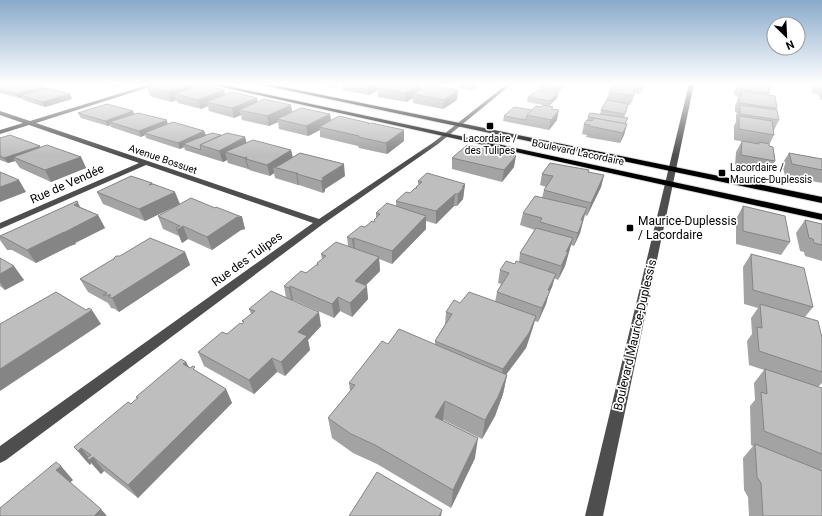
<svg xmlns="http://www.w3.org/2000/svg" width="822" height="516" font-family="Roboto,sans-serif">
  <rect width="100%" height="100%" fill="#fff"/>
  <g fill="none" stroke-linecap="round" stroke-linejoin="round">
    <defs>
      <g id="major">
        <polygon points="209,84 218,84 822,214 822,220"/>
        <polygon points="258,84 268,84 822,197 822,203"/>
      </g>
    </defs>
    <use href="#major" stroke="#dbdbdb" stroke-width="2"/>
    <g fill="#4e4e4e" fill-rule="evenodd">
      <polygon points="151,84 159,84 36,123 319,219 434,142 507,84 512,84 438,144 323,224 6,460 0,463 0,446 313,223 146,165 0,229 0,223 139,163 29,125 0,134 0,130 23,123 0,115 0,111 30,121"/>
      <polygon points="689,84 694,84 603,516 585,516"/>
    </g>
    <use href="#major" fill="#000" fill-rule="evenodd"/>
  </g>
  <g fill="#a3a3a3">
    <polygon points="0,84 45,89 70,94 72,99 45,107 23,100 22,98 19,98 0,93"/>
    <polygon points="101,84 126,84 114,87"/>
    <polygon points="314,84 421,84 421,90 457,100 443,109 413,103 413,98 406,102 378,97 378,90 369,95 342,90 342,85 335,88"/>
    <polygon points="458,84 482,84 476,88 471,90 458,88"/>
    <polygon points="614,84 645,84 639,94 635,93 630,105 628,105 624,118 626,124 627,124 624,135 620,143 586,137 587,135 582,134 584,124 587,120 588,117 600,114 601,110 606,101 609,92"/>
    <polygon points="735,84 770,84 771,87 769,90 770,93 769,95 777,108 776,110 779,120 774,130 773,130 774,135 769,145 775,161 769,172 735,166 736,152 742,141 758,144 734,140 734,126 736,122 736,115 737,113 735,112 735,106 738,99 738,96 734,95 734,93 737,85 735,85"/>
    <polygon points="813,84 822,84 822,100 821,100 818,94 812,93 811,90 813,86 817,86 817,85"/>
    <polygon points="539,85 565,85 558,92 538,89"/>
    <polygon points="147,87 196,87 225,95 258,102 292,112 330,114 331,120 369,123 370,124 404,130 404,141 387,154 359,148 358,146 320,137 320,130 308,136 279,129 278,122 269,126 242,120 241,115 234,118 209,111 208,106 201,109 178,103 176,100 171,102 150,96"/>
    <polygon points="528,97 557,98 549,106 553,109 557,120 549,130 503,121 504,116 532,110 541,107 543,105 527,102"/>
    <polygon points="133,111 134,114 168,124 204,131 206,135 221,135 245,137 246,143 291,150 293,157 345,176 325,189 325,191 323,193 299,185 298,185 275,178 274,173 270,176 249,170 249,169 248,169 228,163 227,160 223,162 185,150 184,147 180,149 146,138 145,135 141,137 111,127 110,125 108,126 81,118 78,113"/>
    <polygon points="0,138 81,157 86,168 51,182 20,168 15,161 8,163 0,160"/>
    <polygon points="789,153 822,159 822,183 785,176 782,164"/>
    <polygon points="452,158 514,167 502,182 452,169"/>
    <polygon points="589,172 604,175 601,187 587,216 585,215 580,233 574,246 571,245 565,266 558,280 554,278 552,287 549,293 546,304 538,322 535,321 526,348 506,374 507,375 503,394 495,416 482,439 443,420 443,421 475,458 451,508 377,464 353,453 332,438 328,418 350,391 349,383 388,344 435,344 435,341 445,324 446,312 460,303 495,302 497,292 501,284 498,283 500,270 519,262 520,253 535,230 520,225 523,213 542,198 544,190 546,187 540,185 542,174"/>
    <polygon points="418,181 465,184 463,199 457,206 454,206 436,224 426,221 426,229 392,264 379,259 380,271 366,285 368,299 352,317 340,311 334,318 293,300 293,301 321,326 308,340 310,350 285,376 277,372 254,394 204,366 198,352 227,334 243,323 242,321 251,314 249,309 286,298 284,286 306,273 317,265 317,263 322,259 321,254 348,246 347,237 374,222 374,220 376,218 376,213 396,206 396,201 410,193 416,188 416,187 418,186"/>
    <polygon points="152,183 180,204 145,221 103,204 97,192"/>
    <polygon points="77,201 80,207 98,215 105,228 75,243 76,244 70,246 36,263 12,250 7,250 0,240 0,236"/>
    <polygon points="743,206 790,242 781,255 736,244 736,219"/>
    <polygon points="215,208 242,217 245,229 241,230 212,250 188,239 182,243 179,236 163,229 158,216"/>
    <polygon points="805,220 822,224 822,261 805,256 804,252 800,251 796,233"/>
    <polygon points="185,252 190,265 119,312 116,310 115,309 111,308 108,303 88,292 80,279 114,259 114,258"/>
    <polygon points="751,254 813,307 805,317 822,338 822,383 818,387 822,388 822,516 749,516 748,497 744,490 743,458 753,446 751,445 750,406 755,400 754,383 764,370 749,365 747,341 752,334 751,318 758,308 744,304 743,267"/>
    <polygon points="0,258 24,280 5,290 0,286"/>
    <polygon points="186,362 189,367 226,389 232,403 138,498 104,471 101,474 91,463 90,465 86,461 74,447 131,404 137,399 136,397"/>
  </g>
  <g fill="#858585">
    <polygon points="0,84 22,84 0,89"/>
    <polygon points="113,84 126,84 114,87"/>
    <polygon points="194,84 195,84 197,93 175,94 176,100 171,102 168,92"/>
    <polygon points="335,84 342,84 342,85 335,88"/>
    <polygon points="372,84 385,84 378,88 378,90 369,95 368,86"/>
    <polygon points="421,84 421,93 413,94 413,98 406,102 406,93"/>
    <polygon points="476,84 482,84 476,88 471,90 471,85"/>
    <polygon points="562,84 565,84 565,85 558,92 559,88"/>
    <polygon points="644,84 645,84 645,85 639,94 641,89"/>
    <polygon points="636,86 632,101 630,105 633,96 633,92"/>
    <polygon points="44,87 47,91 21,95 22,98 19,98 16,94"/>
    <polygon points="224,90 226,99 206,102 208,106 201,109 198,100"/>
    <polygon points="458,90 457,100 443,109 444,100"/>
    <polygon points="558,93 557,98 549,106 550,101"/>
    <polygon points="70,94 72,99 45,107 42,102"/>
    <polygon points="257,98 259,107 239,110 241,115 234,118 232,108"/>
    <polygon points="291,105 293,115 277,119 278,122 269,126 267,116"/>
    <polygon points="559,110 557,120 549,130 551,120"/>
    <polygon points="133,111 135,116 109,122 110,125 108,126 105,121"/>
    <polygon points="330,114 331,124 319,127 320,130 308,136 306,126"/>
    <polygon points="167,120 168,126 144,133 145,135 141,137 139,131"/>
    <polygon points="627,124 624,135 620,143 623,133"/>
    <polygon points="404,130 404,141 387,154 386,143"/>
    <polygon points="204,131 206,136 183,144 184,147 180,149 178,143"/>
    <polygon points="245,137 248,148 225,152 227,160 223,162 219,151"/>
    <polygon points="40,146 43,152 13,157 15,161 8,163 4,158"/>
    <polygon points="291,150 293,161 273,167 274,173 270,176 267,165"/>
    <polygon points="516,156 514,167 502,182 504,170"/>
    <polygon points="81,157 86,168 51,182 45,170"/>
    <polygon points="247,157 246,159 249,169 248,169 245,158"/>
    <polygon points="344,164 345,176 325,189 325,191 323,193 321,181 322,178"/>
    <polygon points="296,173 298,173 297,174 299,185 298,185"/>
    <polygon points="604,175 601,187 587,216 591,203"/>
    <polygon points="19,180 26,192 0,202 0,187"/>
    <polygon points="465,184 463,199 457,206 458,194 462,187"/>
    <polygon points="175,192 180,204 145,221 139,209"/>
    <polygon points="455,194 454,206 436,224 436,211"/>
    <polygon points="78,203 84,215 74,205"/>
    <polygon points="587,208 583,220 581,220"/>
    <polygon points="98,215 105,228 75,243 76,244 70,246 36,263 27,250"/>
    <polygon points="426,216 426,229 392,264 392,251"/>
    <polygon points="237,217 242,217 245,229 241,230 212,250 207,237"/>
    <polygon points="583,220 580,233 574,246 578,233"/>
    <polygon points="183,226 188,239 182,243 177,230"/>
    <polygon points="354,238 355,251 354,252 352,239"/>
    <polygon points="573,238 565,266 558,280 566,252"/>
    <polygon points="185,252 190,265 119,312 112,298"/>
    <polygon points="379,257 380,271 356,295 355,281"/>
    <polygon points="14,266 24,280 5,290 0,282 0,274"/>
    <polygon points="556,274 552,287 549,293 546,304 538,322 542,308 548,290"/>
    <polygon points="290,286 293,300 292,302 289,288"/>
    <polygon points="367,286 368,299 352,317 350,303"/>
    <polygon points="338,297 340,311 334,318 332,304"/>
    <polygon points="92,310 101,324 0,391 0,369"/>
    <polygon points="319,312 321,326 308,340 310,350 285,376 281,362 298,332"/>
    <polygon points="536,316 532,330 526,348 500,383 503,369"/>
    <polygon points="272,358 277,372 254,394 249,380"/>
    <polygon points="186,362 193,376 183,364"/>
    <polygon points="507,375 503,394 495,416 482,439 485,420"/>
    <polygon points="226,389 232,403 138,498 128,485"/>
    <polygon points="445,401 443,420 434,437 435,417"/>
    <polygon points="478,438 475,458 451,508 453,490"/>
    <polygon points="81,448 90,459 93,457 104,471 101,474 87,458 91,463 90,465 78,451"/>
    <polygon points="61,466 73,480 69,484 56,470"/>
    <polygon points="101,509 107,516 94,516"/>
    <polygon points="442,510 441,516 439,516"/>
  </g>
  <g fill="#bebebe" stroke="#858585">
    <polygon points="11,84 35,84 44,87 16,94 0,89 0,87"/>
    <polygon points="157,84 194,84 168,92 147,87"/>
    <polygon points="359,84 372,84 368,86"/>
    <polygon points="385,84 421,84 406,93 378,88"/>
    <polygon points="465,84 476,84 471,85"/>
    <polygon points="540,84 562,84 559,88 539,85"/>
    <polygon points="614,84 619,84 636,86 633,92 635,92 633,96 609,92"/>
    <polygon points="620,84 644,84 641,89 635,88 636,86"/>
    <polygon points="738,84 742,85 741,84 770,84 771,87 769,87 770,93 742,90 742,87 738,86"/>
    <polygon points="818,84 822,84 822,92 821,89 814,88 813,86 819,87"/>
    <polygon points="201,85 224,90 198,100 175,94"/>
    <polygon points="428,85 458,90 444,100 413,94"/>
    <polygon points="48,88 70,94 42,102 21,95"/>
    <polygon points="538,90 558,93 550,101 528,97"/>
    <polygon points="742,91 775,96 777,108 739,103 739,96 741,96"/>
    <polygon points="232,92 257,98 232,108 206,102"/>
    <polygon points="264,99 291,105 267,116 239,110"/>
    <polygon points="607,100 628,104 625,114 601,110"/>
    <polygon points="107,104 133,111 105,121 78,113"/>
    <polygon points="543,105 553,107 551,109 559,110 551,120 527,115 536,106 541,107"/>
    <polygon points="740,105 777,110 779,120 740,114"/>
    <polygon points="514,107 532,110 527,115 526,120 504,116"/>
    <polygon points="301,108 330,114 306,126 277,119"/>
    <polygon points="138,113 167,120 139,131 109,122"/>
    <polygon points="590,113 628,118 625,124 594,118 593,119 594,118 588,117"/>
    <polygon points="339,116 369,123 368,124 371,123 404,130 386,143 358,137 359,136 319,127"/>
    <polygon points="739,116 772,121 774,135 739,129"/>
    <polygon points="594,118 627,124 623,133 589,126 590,125 584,124 587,120 592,121"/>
    <polygon points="173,122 204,131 178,143 144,133"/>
    <polygon points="212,133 221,135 200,145 201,150 183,144"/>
    <polygon points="227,133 245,137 219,151 200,145"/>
    <polygon points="10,135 40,146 4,158 0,156 0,138"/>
    <polygon points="253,140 291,150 267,165 246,159 247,157 245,158 225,152"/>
    <polygon points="742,141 759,144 759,142 769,144 769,146 773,147 775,161 741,155"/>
    <polygon points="47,145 81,157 45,170 13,157"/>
    <polygon points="467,145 516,156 504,170 452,158"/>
    <polygon points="300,153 344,164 322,178 324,179 321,181 297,174 298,173 296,173 273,167 278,166"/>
    <polygon points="789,153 822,159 822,170 792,164"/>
    <polygon points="550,163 589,170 588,172 604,175 591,203 544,190 553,176 542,174"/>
    <polygon points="0,172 19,180 0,187"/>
    <polygon points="427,173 465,184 462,187 464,187 458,194 455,194 436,211 396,201 406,192 410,193 415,188 417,188 416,187 422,182 418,181"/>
    <polygon points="131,176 152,183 149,185 153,184 175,192 139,209 97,192"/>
    <polygon points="535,196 587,208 581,220 583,220 578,233 540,222 542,218 523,213"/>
    <polygon points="191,198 215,208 216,207 242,217 237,217 207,237 183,226 177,230 176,228 180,226 158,216"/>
    <polygon points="77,201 78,203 74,205 98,215 67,231 68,231 62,233 27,250 3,237 0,237 0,236"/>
    <polygon points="387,203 426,216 392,251 354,238 352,239 347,237 361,226 365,227 372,221 374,222 375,221 374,220 380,214 376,213"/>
    <polygon points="743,206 785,216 790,242 743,231"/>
    <polygon points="805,220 822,224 822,245 814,243 813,239 809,238"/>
    <polygon points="536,228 573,238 566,252 568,252 561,266 520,253"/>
    <polygon points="150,238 185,252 112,298 108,296 111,295 103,295 107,293 80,279 115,258 114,258 116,256 120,256"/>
    <polygon points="336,242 379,257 355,281 367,286 350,303 338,297 332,304 290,286 289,288 284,286 301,271 306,273 316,265 318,265 317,263 326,256 321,254"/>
    <polygon points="751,254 804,268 813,307 753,290"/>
    <polygon points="0,258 14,266 0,274"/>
    <polygon points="506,261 515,264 516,261 556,274 548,290 550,291 542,308 497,292 509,273 500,270"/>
    <polygon points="271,291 319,312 298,332 307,336 281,362 272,358 249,380 198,352 222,332 227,334 240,323 242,324 244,322 242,321 255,311 249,309"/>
    <polygon points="56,292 86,310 89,308 92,310 0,369 0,324"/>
    <polygon points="469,292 536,316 529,333 503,369 435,341 452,314 446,312 454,300 460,303"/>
    <polygon points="760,304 818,321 822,338 822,372 759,351 757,327 762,328"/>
    <polygon points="399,329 507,375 498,397 485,420 445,401 435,417 478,438 453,490 375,445 351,434 328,418 355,385 349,383 382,341 388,344"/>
    <polygon points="181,359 186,362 183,364 190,368 193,366 195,367 193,369 226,389 128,485 93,457 89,460 87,458 91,455 81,448 78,451 74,447 128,402 131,404 134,401 138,398 136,397"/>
    <polygon points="765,369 822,388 822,454 764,431 761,392 767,394"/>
    <polygon points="755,444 822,471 822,516 763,516 761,483 757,477"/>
    <polygon points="56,462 61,466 56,470 101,509 94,516 0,516 0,508"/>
    <polygon points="377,472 442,510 439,516 349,516"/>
  </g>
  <linearGradient id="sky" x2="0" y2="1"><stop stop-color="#89aaca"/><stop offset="0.54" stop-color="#fff"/><stop offset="1" stop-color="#fff" stop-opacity="0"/></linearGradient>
  <rect width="822" height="156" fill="url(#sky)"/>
  <g fill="#000" stroke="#fff" stroke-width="1.5">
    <rect x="486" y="122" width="8" height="8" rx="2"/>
    <rect x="718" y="169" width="8" height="8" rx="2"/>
    <rect x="626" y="224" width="8" height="8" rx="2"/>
  </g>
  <g text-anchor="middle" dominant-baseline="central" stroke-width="3.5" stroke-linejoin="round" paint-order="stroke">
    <g font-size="10" fill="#000" stroke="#fff">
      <text x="490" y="138">Lacordaire /<tspan x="490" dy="12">des Tulipes</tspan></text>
      <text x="730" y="167" text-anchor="start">Lacordaire /<tspan x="730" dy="12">Maurice-Duplessis</tspan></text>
    </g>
    <g font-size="10" fill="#000" stroke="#fff">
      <text transform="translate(578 152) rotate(12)">Boulevard Lacordaire</text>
      <text transform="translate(163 159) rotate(19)">Avenue Bossuet</text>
    </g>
    <g font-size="12" fill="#000" stroke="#fff">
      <text transform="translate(67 184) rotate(-24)">Rue de Vendée</text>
      <text transform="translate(247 259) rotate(-36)">Rue des Tulipes</text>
      <text transform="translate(635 335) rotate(-77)">Boulevard Maurice-Duplessis</text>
    </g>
    <g font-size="12" fill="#000" stroke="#fff" text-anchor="start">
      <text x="638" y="221">Maurice-Duplessis<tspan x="638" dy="14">/ Lacordaire</tspan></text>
    </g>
  </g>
  <g transform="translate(786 36) rotate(156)"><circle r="19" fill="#ffffff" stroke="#999999"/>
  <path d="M0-3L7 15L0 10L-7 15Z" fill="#000000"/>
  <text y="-6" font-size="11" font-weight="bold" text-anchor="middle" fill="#000000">N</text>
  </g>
</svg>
